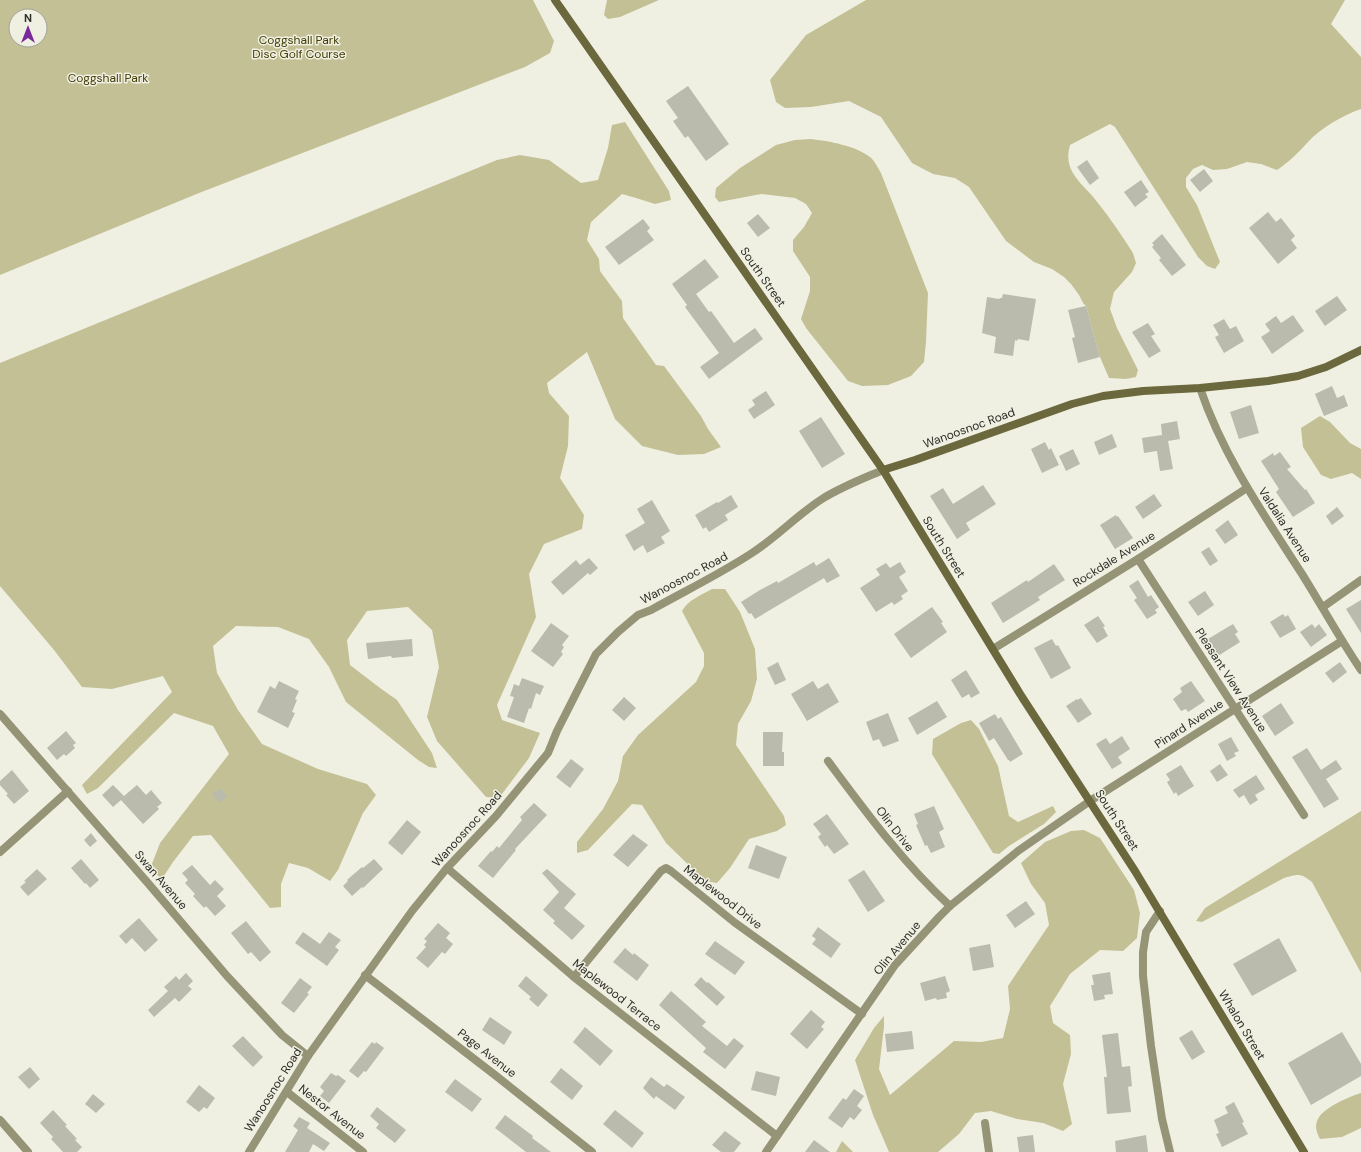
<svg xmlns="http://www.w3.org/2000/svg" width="1361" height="1152" font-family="'DM Sans',sans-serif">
  <rect width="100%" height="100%" fill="#f0f0e2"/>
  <g fill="#c3c096" fill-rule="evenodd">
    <path d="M0,0H533L554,41L550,53L525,67L199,193L0,275ZM16,16H40V40H16Z"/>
    <polygon points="607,0 659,0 620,17 608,19 604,15"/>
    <path d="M866,0H1345L1331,24L1361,57V109C1343,115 1321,128 1308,142C1298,153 1289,162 1277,170L1261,164L1247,162L1227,169L1213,170L1202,165L1193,169L1186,178V187L1197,205L1220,262L1215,269L1207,266L1198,257L1115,127L1110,124L1070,145C1062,173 1084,184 1098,203C1111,219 1122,236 1133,253L1136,263L1132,272L1114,292L1110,309L1117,328L1138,370L1136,377L1126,379L1109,378L1100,357L1086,306L1083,303L1079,295L1071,284L1064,277L1052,269L1034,262L1006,241L969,187L955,178L933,174L912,163L881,117L849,101L811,107L785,108L776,102L770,80L806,35Z"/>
    <polygon points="625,122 669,191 671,200 655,204 636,198 622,194 591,222 587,240 599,259 600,271 622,301 623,318 656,365 664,366 701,416 708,429 721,447 704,454 678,455 642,446 615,419 587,352 547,383 549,393 569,416 568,446 560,478 584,515 582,529 544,544 529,574 536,617 497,705 502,720 540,733 529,758 499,798 486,797 437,741 427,717 439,667 432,630 408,607 367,611 347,640 350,665 380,688 397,700 432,753 437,768 429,767 418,760 346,702 329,667 309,639 278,627 236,626 213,646 217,673 238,710 262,744 318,769 367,784 376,795 363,813 338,870 330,881 308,868 289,863 281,884 281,907 270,908 211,835 193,836 173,862 162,879 150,869 160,843 229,754 213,726 174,713 98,788 87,794 82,785 172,692 163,676 112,689 82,687 54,650 0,586 0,363 497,160 520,155 549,160 581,183 598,180 608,148 612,125"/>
    <path d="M811,139C829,141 856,146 870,157C874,160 878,168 881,173L928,293L926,342L924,362L911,376L888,385L862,386L848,381L806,328L801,319L810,291V277L793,251V240L804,227L812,213L806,204L795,198L761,194L719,202L715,197L716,188L740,168L776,145L795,140Z"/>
    <polygon points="1320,416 1330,422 1350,443 1361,449 1361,479 1352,473 1331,479 1321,475 1303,447 1301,428"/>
    <path d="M712,589H725L740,612L755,649L757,679L751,701L738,724L736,745L784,816L786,825L777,831L749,839L730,868L717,883L705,881L666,843L642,805L632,804L588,850L577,853V842L603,809L618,781L623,756L638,735L696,682L704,666V653L682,611C688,600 701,595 712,589Z"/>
    <polygon points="971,720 979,729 998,766 1009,816 1018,822 1053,806 1056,812 1044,824 1009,846 999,854 993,853 932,754 933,739 961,723"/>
    <path d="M1361,811V973L1312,882C1300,873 1299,874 1284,878L1202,922L1196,921L1205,908Z"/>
    <polygon points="1084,830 1100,838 1134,890 1140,913 1137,938 1123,951 1100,950 1070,974 1050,1006 1053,1023 1070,1035 1071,1054 1063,1084 1072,1124 1063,1131 1043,1123 1017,1119 991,1111 975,1113 959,1134 938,1152 889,1152 873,1115 855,1060 874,1028 884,1016 884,1027 879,1069 890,1095 954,1041 981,1042 1003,1038 1010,1009 1008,986 1049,925 1045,903 1031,884 1021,863 1045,842 1071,831"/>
    <path d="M1361,1093V1128L1342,1137L1320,1139C1317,1133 1314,1126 1318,1119C1324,1107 1349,1097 1361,1093Z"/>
    <polygon points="842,1141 853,1152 836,1152"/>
  </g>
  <g fill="#babaad">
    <polygon points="688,86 729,144 706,161 688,136 685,138 673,121 678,118 666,101"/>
    <polygon points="1087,160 1099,178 1090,185 1077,167"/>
    <polygon points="1204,169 1213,181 1200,192 1190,180"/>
    <polygon points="1141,180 1149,192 1145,194 1148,197 1135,207 1124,192"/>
    <polygon points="1268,212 1276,222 1281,218 1295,236 1291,240 1297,248 1278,264 1249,228"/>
    <polygon points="758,214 770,228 758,237 747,223"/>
    <polygon points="643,219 650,228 647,231 654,240 619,265 605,247"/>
    <polygon points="1162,234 1186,265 1172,276 1159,260 1161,258 1152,247 1154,245 1152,243"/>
    <polygon points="705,259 719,277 696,294 709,312 711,311 734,343 755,328 763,339 709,379 700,367 719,353 685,307 687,305 672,284"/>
    <polygon points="1003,294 1036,299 1029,341 1018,339 1017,341 1015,340 1013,356 994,353 996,337 982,333 987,297 999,299 1000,298 1002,298"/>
    <polygon points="1337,296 1347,310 1325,326 1315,311"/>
    <polygon points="1086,306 1100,357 1078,363 1072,338 1075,337 1068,310"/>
    <polygon points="1293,315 1304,331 1272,354 1261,337 1270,331 1265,324 1276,316 1281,323"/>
    <polygon points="1224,319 1230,329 1236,326 1244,341 1224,353 1215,337 1219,335 1213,325"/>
    <polygon points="1148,323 1155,334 1151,336 1161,351 1149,358 1132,332"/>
    <polygon points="1332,386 1337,398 1344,395 1348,406 1324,416 1315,394"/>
    <polygon points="766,391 775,405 754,419 748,410 755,405 752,400"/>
    <polygon points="1251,405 1259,433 1239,439 1230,412"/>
    <polygon points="821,417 845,454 822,468 799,431"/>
    <polygon points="1177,421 1180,439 1168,441 1173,469 1160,471 1157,451 1144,453 1142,438 1162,435 1161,424"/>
    <polygon points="1112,434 1117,447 1099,455 1094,442"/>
    <polygon points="1045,442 1049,450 1051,448 1059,465 1042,473 1031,449"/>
    <polygon points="1073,449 1080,464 1066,471 1059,456"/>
    <polygon points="1280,452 1291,467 1287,469 1305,490 1306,489 1315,503 1293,517 1276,492 1279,489 1261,461 1273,453 1274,456"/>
    <polygon points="983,485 996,504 966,523 970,530 957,539 930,496 943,488 953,504"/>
    <polygon points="1154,494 1162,506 1143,519 1135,507"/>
    <polygon points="731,495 738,507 725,515 728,520 709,532 706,527 703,529 695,515 717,502 718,503"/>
    <polygon points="652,500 670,531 661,537 665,543 647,553 643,545 634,551 625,535 645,523 637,509"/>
    <polygon points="1337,507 1344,516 1332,525 1326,516"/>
    <polygon points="1116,515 1117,517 1118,516 1133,538 1115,549 1100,525"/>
    <polygon points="1228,520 1238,535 1225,544 1215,530"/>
    <polygon points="1209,547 1218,561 1210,566 1201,552"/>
    <polygon points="589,558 598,568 590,575 588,573 563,595 551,582 576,560 580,565"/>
    <polygon points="829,558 840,576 827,583 824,578 755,619 751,613 749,614 741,602 760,590 777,581 778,583 814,562 816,566"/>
    <polygon points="900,562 906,572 899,577 908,591 901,596 903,599 894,605 892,602 876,612 860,588 880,575 876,569 886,563 890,568"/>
    <polygon points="1054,564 1065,580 1038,597 1040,600 1003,623 991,603 1027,580 1028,582"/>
    <polygon points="1138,580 1148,597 1151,595 1159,607 1155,610 1157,613 1147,619 1134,600 1137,598 1129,586"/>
    <polygon points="1205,591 1214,605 1198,616 1188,602"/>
    <polygon points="1361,600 1361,633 1346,609"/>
    <polygon points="932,607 943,622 941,623 947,632 911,658 894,634"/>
    <polygon points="1283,614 1285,617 1288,615 1296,629 1280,638 1270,622"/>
    <polygon points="1098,616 1105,626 1103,627 1108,636 1097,643 1084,625"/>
    <polygon points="551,623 569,636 562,645 564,647 561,652 563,654 553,667 531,651"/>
    <polygon points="1233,624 1238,632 1235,634 1240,642 1218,656 1208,639"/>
    <polygon points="1312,624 1315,628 1319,624 1327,635 1311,647 1300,632"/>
    <polygon points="412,639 413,656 392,658 391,656 368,659 366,643"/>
    <polygon points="1052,639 1056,646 1058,645 1071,668 1051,679 1034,648"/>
    <polygon points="778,662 786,680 775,685 767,668"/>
    <polygon points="1340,662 1347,672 1333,683 1325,673"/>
    <polygon points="966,670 980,693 971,698 969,694 962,698 951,680"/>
    <polygon points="522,678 544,686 540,695 536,693 531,709 529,708 524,723 507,717 514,697 510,696 514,684 519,686"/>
    <polygon points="279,681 299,691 295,699 297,700 292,712 295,713 288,728 257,712 270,686 275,689"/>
    <polygon points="813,681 818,689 828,683 839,702 807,721 791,694"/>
    <polygon points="1191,681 1205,701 1188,712 1186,709 1181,711 1173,699 1182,692 1180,688"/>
    <polygon points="624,697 636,708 624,721 612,710"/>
    <polygon points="1081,698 1092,714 1078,723 1066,706 1077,699 1077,700"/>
    <polygon points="937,701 947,717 917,735 908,718"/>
    <polygon points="1281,703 1294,723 1275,736 1262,716"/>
    <polygon points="888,713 899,741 883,747 879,739 873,741 866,722"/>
    <polygon points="995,714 998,719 1001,717 1023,754 1010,762 1009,760 1008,760 994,738 989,741 979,723"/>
    <polygon points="66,731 76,743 73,745 75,748 66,756 64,754 57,760 47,748"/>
    <polygon points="763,732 783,732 782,752 784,752 784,766 763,766"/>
    <polygon points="1122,736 1130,749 1118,757 1122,763 1112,769 1096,744 1106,738 1110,744"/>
    <polygon points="1231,737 1239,751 1234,753 1236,756 1227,761 1218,744"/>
    <polygon points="1307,748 1321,770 1336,760 1342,769 1326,779 1339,799 1324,808 1292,757"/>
    <polygon points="571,759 584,769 570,788 556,777"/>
    <polygon points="1220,764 1228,775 1217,782 1210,771"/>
    <polygon points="1181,765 1194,786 1178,796 1176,792 1174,794 1167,782 1170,780 1166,774"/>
    <polygon points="12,770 29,791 14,804 6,795 8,794 0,785 0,781"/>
    <polygon points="1256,775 1265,789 1255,795 1258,800 1250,805 1244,795 1239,798 1233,790"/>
    <polygon points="113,785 124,796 137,785 146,795 151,790 162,803 157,807 159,809 143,824 121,800 113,807 102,795"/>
    <polygon points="220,788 227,797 219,803 212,794"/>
    <polygon points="534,803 547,815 515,849 516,850 493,878 478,866 491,851 492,852 497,846 499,848 522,820 520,817"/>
    <polygon points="934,806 944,829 939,832 945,847 931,853 927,845 925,846 916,825 918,824 914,814"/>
    <polygon points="827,814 849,844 834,854 827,845 825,847 818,837 821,834 813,824"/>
    <polygon points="407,820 421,832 402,855 388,843"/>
    <polygon points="91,833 97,841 90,847 84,840"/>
    <polygon points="633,834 648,845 628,867 613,855"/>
    <polygon points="756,845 787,857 779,879 748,868"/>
    <polygon points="81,859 99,880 90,888 86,883 85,884 71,868"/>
    <polygon points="374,859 383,869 363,888 362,887 352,896 343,886 348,881 347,880 362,867 363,868"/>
    <polygon points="192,865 210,885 215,880 224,889 217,896 226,906 215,916 206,906 204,908 193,896 195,894 185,883 188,880 182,873"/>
    <polygon points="37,869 47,879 28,896 20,887 26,882 24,881"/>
    <polygon points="547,869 576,894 564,908 585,926 572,940 553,923 555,921 543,910 559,892 542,873"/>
    <polygon points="864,870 885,901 868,912 848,880"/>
    <polygon points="1026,901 1035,914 1015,928 1006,915"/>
    <polygon points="139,918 158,940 145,952 132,938 126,944 119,936"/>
    <polygon points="246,921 271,952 260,962 251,952 248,954 231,933"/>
    <polygon points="438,923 450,933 446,938 453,944 445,954 442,952 428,968 416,958 426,947 424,945 427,941 424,939"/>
    <polygon points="818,927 841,944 831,958 812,944 816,939 812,936"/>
    <polygon points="303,932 320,944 329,932 341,940 335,947 339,950 327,966 295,943"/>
    <polygon points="1279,938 1297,971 1252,996 1233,964"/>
    <polygon points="715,941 745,962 735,975 705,954"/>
    <polygon points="990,944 994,967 973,971 969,948"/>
    <polygon points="625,948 633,955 634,953 649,965 637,981 613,962"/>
    <polygon points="1110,972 1113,994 1104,995 1105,999 1094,1001 1091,985 1094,985 1092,975"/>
    <polygon points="186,973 193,981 188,986 192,989 179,1002 175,998 154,1017 148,1010 168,991 164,987 176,976 179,980"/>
    <polygon points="526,976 548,995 538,1007 529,999 531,997 518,986"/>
    <polygon points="945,976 950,991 946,993 947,998 937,1000 936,998 925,1001 920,983"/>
    <polygon points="701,977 707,983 708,982 725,997 717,1006 694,985"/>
    <polygon points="300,978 312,987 307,993 309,994 294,1013 281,1003"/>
    <polygon points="671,991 706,1022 702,1026 727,1046 734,1038 744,1046 725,1069 703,1052 706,1048 659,1005"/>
    <polygon points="811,1010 825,1022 821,1027 824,1029 807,1049 790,1034"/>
    <polygon points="490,1017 512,1032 504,1045 482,1030"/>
    <polygon points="585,1027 613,1051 600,1066 573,1042"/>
    <polygon points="1192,1030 1205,1052 1192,1060 1179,1038"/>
    <polygon points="912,1031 914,1049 887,1052 885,1034"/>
    <polygon points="1342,1032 1361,1064 1361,1076 1311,1105 1288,1063"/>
    <polygon points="1118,1033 1122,1067 1130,1066 1132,1086 1128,1087 1131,1112 1107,1114 1104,1077 1107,1077 1102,1035"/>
    <polygon points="243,1036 263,1057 253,1067 232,1046"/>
    <polygon points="372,1042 375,1044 376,1042 384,1048 366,1072 364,1071 358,1078 349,1071"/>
    <polygon points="30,1067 40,1079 29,1089 18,1077"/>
    <polygon points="561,1068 583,1086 572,1100 550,1082"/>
    <polygon points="756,1071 780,1077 776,1096 751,1090"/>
    <polygon points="331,1073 336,1076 338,1075 346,1081 329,1103 320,1096 324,1091 320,1087"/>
    <polygon points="651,1077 664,1087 667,1084 685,1097 675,1110 656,1096 654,1099 643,1088"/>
    <polygon points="455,1079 482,1099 472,1112 445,1092"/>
    <polygon points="199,1085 215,1098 207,1109 204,1107 199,1112 186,1102"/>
    <polygon points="854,1089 864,1096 857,1106 862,1110 854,1120 850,1117 842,1128 828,1118 843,1098 846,1100"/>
    <polygon points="93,1094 105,1104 96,1113 85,1104"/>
    <polygon points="1234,1102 1244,1122 1242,1123 1248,1134 1222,1147 1216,1134 1219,1133 1214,1120 1228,1113 1225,1107"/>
    <polygon points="377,1107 406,1130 395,1143 376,1128 379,1124 370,1116"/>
    <polygon points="53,1110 67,1125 65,1126 77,1139 75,1140 82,1147 77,1152 63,1152 51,1139 53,1137 40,1123"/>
    <polygon points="615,1110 644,1133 632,1148 603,1124"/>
    <polygon points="505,1115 533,1136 532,1138 551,1152 526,1152 495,1128"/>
    <polygon points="299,1117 310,1123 307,1128 330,1143 324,1151 313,1144 309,1152 285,1152 298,1130 293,1126"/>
    <polygon points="725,1131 741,1143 734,1152 721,1152 712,1145"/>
    <polygon points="1033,1135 1035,1152 1019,1152 1017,1137"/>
    <polygon points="1146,1135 1148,1152 1116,1152 1115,1141"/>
    <polygon points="814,1140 830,1152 805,1152"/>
  </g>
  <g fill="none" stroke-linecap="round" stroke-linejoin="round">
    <g stroke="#959477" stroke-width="8">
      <path d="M1200,388C1223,456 1264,515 1302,574C1322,606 1340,639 1361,670"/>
      <polyline points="1138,559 1304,815"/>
      <polyline points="1323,607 1361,580"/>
      <polyline points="993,649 1138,559 1247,488"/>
      <polyline points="0,714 147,882 227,976 282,1035 308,1056"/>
      <path d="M828,761C866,812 903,863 950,906"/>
      <polyline points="0,852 68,791"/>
      <polyline points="447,868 574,977 777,1136"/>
      <polyline points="365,975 495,1075 592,1152"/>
      <polyline points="574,977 661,871 666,868 671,871 734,922 862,1014"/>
      <polyline points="287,1092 363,1152"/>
      <polyline points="0,1120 28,1152"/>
      <polyline points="985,1123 989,1152"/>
      <path d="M249,1152L308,1056L412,911L447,868L496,816L548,753L557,731L596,654L618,632L638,615L651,610C685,591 720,574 752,553C777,537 797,515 822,499C841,487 862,479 883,470"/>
      <polyline points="766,1152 895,965 939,917 950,906 1018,851 1090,801 1342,641"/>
    </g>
    <polyline stroke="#959477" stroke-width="8" points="1160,911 1146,932 1143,952 1143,976 1151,1046 1162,1119 1170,1152"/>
    <g stroke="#6c683d" stroke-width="8">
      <polyline points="555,0 883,470 1022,697 1135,871 1304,1152"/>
      <polyline points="883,470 915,460 1072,404 1103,396 1143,391 1200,388 1268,381 1298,376 1326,367 1361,350"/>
    </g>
  </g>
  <g text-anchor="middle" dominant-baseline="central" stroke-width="3" stroke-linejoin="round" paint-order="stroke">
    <g font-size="12" fill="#3f3a00" stroke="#f0f0e2">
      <text x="299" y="40">Coggshall Park<tspan x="299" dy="14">Disc Golf Course</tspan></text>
      <text x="108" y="78">Coggshall Park</text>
    </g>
    <g font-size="12" fill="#2d2d28" stroke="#f0f0e2">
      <text transform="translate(763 277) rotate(55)">South Street</text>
      <text transform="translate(969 428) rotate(-20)">Wanoosnoc Road</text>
      <text transform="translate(1285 525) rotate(57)">Valdalia Avenue</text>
      <text transform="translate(944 547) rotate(58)">South Street</text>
      <text transform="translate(1114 559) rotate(-32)">Rockdale Avenue</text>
      <text transform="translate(684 578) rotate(-28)">Wanoosnoc Road</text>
      <text transform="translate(1231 680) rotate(57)">Pleasant View Avenue</text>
      <text transform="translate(1189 724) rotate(-33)">Pinard Avenue</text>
      <text transform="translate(1117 820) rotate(57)">South Street</text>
      <text transform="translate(467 829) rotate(-48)">Wanoosnoc Road</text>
      <text transform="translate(895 829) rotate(52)">Olin Drive</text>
      <text transform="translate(161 880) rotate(49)">Swan Avenue</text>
      <text transform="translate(723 897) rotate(38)">Maplewood Drive</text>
      <text transform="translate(897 948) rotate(-50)">Olin Avenue</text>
      <text transform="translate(617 995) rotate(38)">Maplewood Terrace</text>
      <text transform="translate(1242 1025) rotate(59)">Whalon Street</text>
      <text transform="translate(487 1053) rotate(38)">Page Avenue</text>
      <text transform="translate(273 1090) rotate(-58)">Wanoosnoc Road</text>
      <text transform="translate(332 1112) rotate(38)">Nestor Avenue</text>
    </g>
  </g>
  <g transform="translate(28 28)"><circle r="19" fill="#f0f0e2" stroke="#a2a298"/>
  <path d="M0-3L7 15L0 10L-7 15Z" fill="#79299a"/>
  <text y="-6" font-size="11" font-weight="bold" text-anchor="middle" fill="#2d2d28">N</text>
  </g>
</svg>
